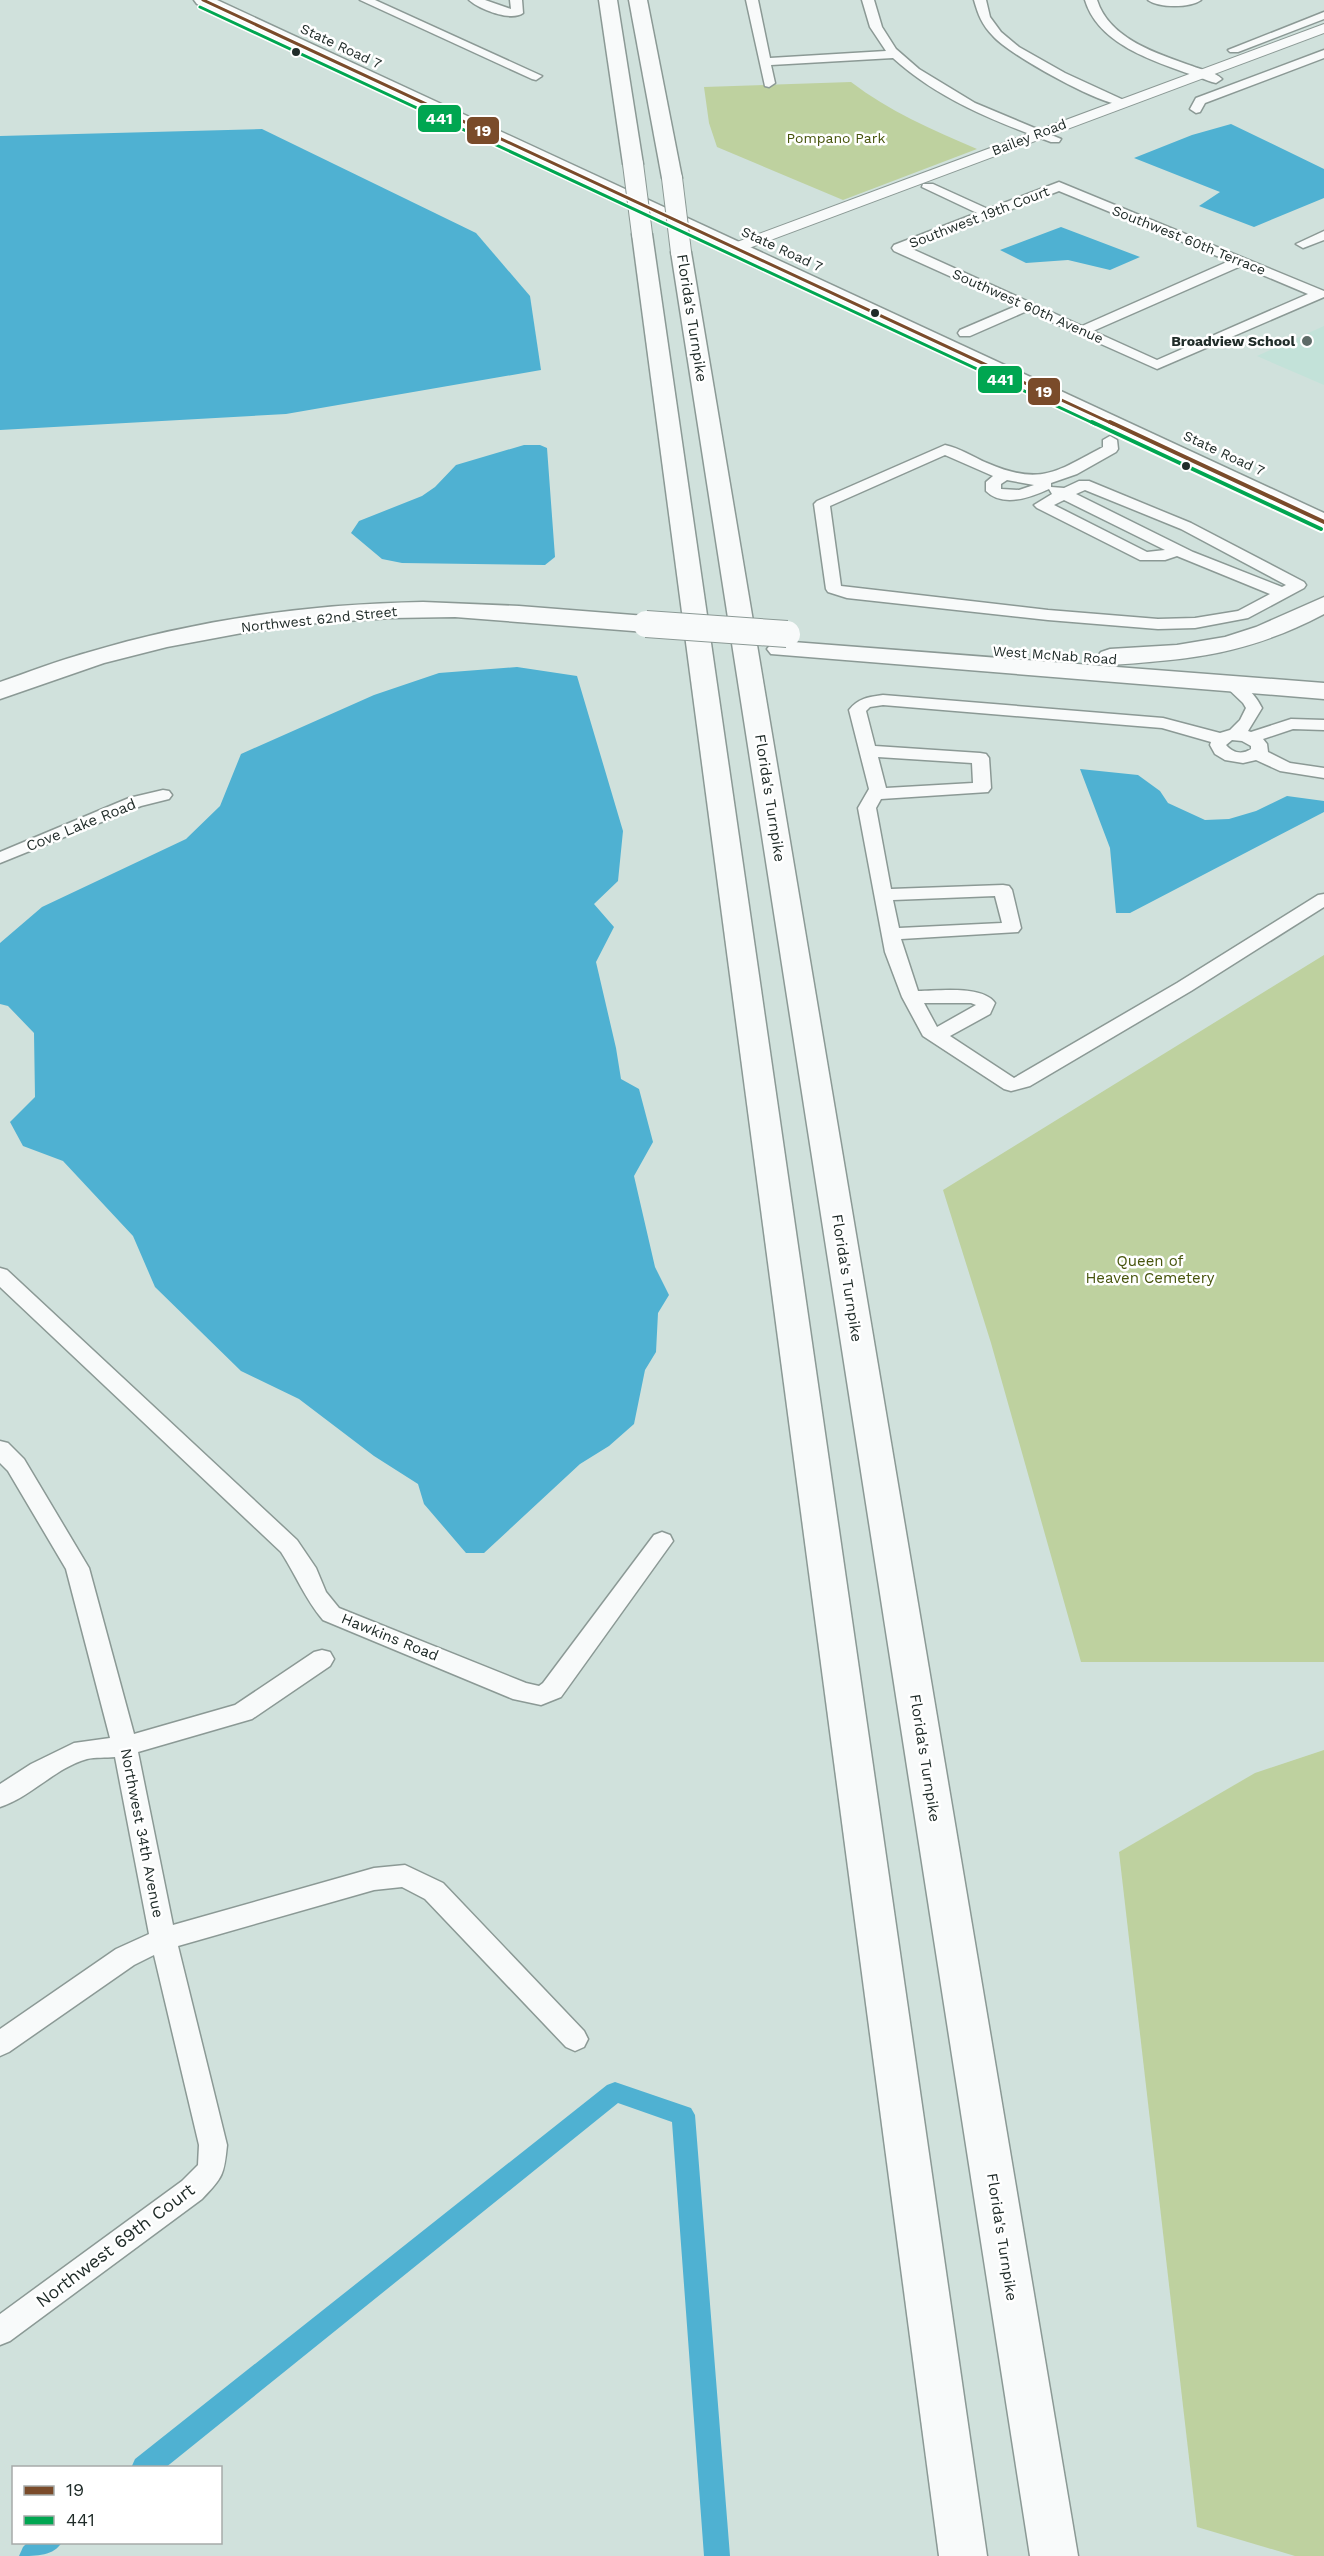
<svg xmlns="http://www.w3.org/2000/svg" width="1324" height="2556" font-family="'Work Sans',sans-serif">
  <rect width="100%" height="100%" fill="#d0e1dc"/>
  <polygon fill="#c3e2d9" points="1324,326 1324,385 1257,356"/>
  <g fill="#bed19f">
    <path d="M851,82C889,111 932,130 977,149L843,200L717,147L709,123L704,87Z"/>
    <polygon points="1324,955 1324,1662 1081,1662 991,1343 943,1190"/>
    <polygon points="1324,1750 1324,2556 1295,2556 1197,2527 1119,1852 1255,1773"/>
  </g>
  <g fill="#4fb1d2">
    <polygon points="1231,124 1324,169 1324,198 1254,227 1199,206 1220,192 1134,158 1192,135"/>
    <polygon points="262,129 476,233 530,296 541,370 286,414 0,430 0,136"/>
    <polygon points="1061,227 1140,257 1110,270 1068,260 1026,263 1000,250"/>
    <polygon points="524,445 540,445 547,448 555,557 545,565 402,563 382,559 351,533 359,521 422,496 435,487 456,465"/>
    <polygon points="517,667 577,676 623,831 618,881 594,904 614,927 596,962 616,1048 621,1079 639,1089 653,1142 634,1176 655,1267 669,1295 658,1313 656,1352 645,1370 634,1424 609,1446 580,1464 484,1553 466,1553 424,1504 418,1484 374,1456 299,1399 241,1371 155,1287 133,1236 63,1161 23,1146 10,1122 35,1097 34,1033 8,1006 0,1004 0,943 42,907 186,839 220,806 241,754 374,695 439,673"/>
    <polygon points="1080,769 1138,775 1160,791 1168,803 1205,820 1229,819 1256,811 1287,796 1324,801 1324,812 1130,913 1116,913 1110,848"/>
  </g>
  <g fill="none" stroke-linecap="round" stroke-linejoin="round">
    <g fill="#4fb1d2" fill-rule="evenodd">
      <polygon points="615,2082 691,2108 695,2115 730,2556 704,2556 672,2122 618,2103 165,2468 131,2468 135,2459 607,2085"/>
      <path d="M28,2542H62C54,2556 37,2556 19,2556L23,2547Z"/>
    </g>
    <defs>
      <g id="minor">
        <polygon points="360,0 375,0 542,76 536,80 532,79"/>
        <path d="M469,0H485L511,9L510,0H522L523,13C511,22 479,9 469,0Z"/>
        <path d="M746,0H758L770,58L886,51L870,27L862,0H874L882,27L896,49L919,69L975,103L1061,139L1059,142H1051C994,121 938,99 893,58L771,65L775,83L769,87L765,86Z"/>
        <path d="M974,0H986L990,17L1001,32L1019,47L1065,73L1128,102L1126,105C1106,109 1008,54 993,36C982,25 978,14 974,0Z"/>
        <path d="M1085,0H1097C1109,39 1158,54 1192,66C1202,70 1215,72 1222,79L1216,83L1212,82C1168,65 1100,50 1085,0Z"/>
        <path d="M1148,0H1201C1190,8 1159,8 1148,0Z"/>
        <polygon points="1324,12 1324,19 1238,52 1230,52 1228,50"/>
        <polygon points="1324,50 1324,58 1205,103 1200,112 1196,113 1190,109 1196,98"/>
        <path d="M1059,182L1324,291V297L1157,369L1027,311L970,336H960L958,333L960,330L1016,306L894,251L892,248L894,245L977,213L922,187L923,184H933L988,209ZM1059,191L1229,261L1082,326L910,248ZM1241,266L1308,294L1157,360L1093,331Z"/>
        <polygon points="1324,231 1324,240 1303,248 1296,244"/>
        <path d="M1110,436L1117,440L1118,449L1116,452L1077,474L1051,483V487L1064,488L1079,481H1089L1191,523L1304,582L1306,585L1304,588L1248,618L1195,628L1158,629L1048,620L847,598L828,592L826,589L814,504L817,501L945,445C960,448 973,457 987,463C1040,486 1056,472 1103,447V440ZM945,455L993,476L986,482V491C1003,508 1032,497 1049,489L1052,494L1034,505L1037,508L1140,560H1165L1177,556L1270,594L1238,611L1195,618L1158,619L1048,610L841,586L830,506ZM1007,480L1034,485L1019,490L1001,489V484ZM1085,490L1181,529L1286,585L1282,587L1193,552L1076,494ZM1064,500L1165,550L1147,552L1054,505Z"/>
        <path d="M1231,679C1244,682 1256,696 1262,708L1248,731L1251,732L1291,719L1324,720V730L1293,729L1263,739L1267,744L1268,752L1290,763L1324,768V778L1280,771L1256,760L1243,763L1225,760L1215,754L1210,745L1211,742L1162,728L883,705L870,707L866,711L875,746L980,753L986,754L989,758L991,788L988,792L881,799L876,808L891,889L1003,885L1009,886L1012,890L1021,928L1018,932L901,939L918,991C938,991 983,985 995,1003L990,1014L950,1036L1014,1078L1177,983L1318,895L1324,894V907L1191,991L1030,1086L1011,1091L1004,1089L923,1036L902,997L885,952L858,808L869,789L849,710C858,698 869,697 883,695L1163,718L1220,733L1230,730L1240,720L1246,708L1243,703L1223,684ZM1232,740L1242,741L1251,746V749C1242,755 1233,753 1226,745ZM878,757L972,763L973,783L886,788ZM995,896L1002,923L899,928L893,900ZM924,1003H971L976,1005L937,1027Z"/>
        <polygon points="163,790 169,791 172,795 169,799 141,806 0,863 0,852 129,798"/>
        <path d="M0,1268L7,1270L297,1540L316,1568L326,1592L339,1608L526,1683L539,1686L543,1683L654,1535L662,1532L670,1535L673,1541L561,1697L541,1705L513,1699L323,1620C305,1599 296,1575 281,1552L0,1287Z"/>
        <path d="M0,1441L8,1443L24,1459L89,1568L134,1734L235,1705L314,1652L322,1650L330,1652L334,1659L330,1666L252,1719L138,1752L173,1925L374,1868L405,1865L443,1883L584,2031L588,2039L584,2047L575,2051L566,2047L425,1899L402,1887L374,1890L178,1946L227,2145C224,2175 223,2177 202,2199L10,2341L0,2345V2314L182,2181L198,2165L199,2145L154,1955L134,1965L9,2052L0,2056V2029L116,1949L149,1934L115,1757C106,1758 95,1757 87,1759C55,1768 31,1797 0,1807V1784L31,1764L74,1743L110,1738L66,1569L8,1471L0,1463Z"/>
      </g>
      <polygon id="tertiary" points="1324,24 1324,33 741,251 729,251 727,248 729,245"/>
      <g id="primary">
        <polygon points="194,0 217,0 1324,513 1324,529 197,4"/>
        <path d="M1324,597V614C1248,654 1194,659 1110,665L1101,662L1097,657L1101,652L1110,649L1177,645L1225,637L1256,627Z"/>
        <path d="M423,602L519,606L646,616L655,619L659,624L655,629L646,632L455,617L391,618L317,623L242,633L167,647L104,663L0,699V682C29,672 57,661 86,653C195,620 309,604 423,602Z"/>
        <polygon points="780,641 1324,683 1324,699 771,654 767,649 771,644"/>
      </g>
      <g id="motorway">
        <polygon points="599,0 617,0 643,164 640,168 626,168 623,164"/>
        <polygon points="629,0 647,0 682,178 679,182 665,182 662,178"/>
        <polygon points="642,228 649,230 652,234 987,2556 939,2556 632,234 635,230"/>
        <polygon points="681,246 688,248 691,252 1078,2556 1030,2556 671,252 674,248"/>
      </g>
    </defs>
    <use href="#minor" stroke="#8b9995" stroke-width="3"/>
    <use href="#tertiary" stroke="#8b9995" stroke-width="2"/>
    <use href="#primary" stroke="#8b9995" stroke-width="3"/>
    <use href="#motorway" stroke="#8b9995" stroke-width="3"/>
    <use href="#minor" fill="#f8fafa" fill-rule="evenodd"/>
    <use href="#tertiary" fill="#f8fafa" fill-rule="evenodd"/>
    <use href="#primary" fill="#f8fafa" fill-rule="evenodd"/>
    <use href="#motorway" fill="#f8fafa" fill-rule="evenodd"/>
    <defs>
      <polyline id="primary-bridge" points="646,624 787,634"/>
      <g id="motorway-bridge">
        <polyline points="633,164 642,234"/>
        <polyline points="672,178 681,252"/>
      </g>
    </defs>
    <use href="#primary-bridge" stroke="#8b9995" stroke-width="28" stroke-linecap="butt"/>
    <use href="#motorway-bridge" stroke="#8b9995" stroke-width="22" stroke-linecap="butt"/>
    <use href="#primary-bridge" stroke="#f8fafa" stroke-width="26"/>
    <use href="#motorway-bridge" stroke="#f8fafa" stroke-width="20"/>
    <defs>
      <polyline id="bus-1-far1" points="203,0 1113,424"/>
      <polyline id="bus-1" points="1110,422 1324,522"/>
      <polyline id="bus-2-far1" points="200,7 1095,424"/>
      <polyline id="bus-2" points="1092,422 1321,529"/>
    </defs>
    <use href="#bus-1-far1" stroke="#fff" stroke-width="6"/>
    <use href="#bus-1" stroke="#fff" stroke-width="8"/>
    <use href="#bus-2-far1" stroke="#fff" stroke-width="6"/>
    <use href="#bus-2" stroke="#fff" stroke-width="8"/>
    <use href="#bus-1-far1" stroke="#7a4b2a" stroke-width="3"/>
    <use href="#bus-1" stroke="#7a4b2a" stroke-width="4"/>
    <use href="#bus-2-far1" stroke="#00a651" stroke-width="3"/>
    <use href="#bus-2" stroke="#00a651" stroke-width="4"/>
  </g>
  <g fill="#202c29" stroke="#fff" stroke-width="2">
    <circle cx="296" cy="52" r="5"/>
    <circle cx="875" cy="313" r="5"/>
    <circle cx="1186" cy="466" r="5"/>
  </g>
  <circle fill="#5e6b68" stroke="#fff" stroke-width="2" cx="1307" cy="341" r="6"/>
  <g text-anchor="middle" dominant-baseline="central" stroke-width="5" stroke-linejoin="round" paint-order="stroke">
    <g font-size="14" fill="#202c29" stroke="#fff">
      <text transform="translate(341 46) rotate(25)">State Road 7</text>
      <text transform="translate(1029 137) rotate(-21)">Bailey Road</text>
      <text transform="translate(979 217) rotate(-21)">Southwest 19th Court</text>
      <text transform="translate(1189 240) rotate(22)">Southwest 60th Terrace</text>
      <text transform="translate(782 249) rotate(25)">State Road 7</text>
      <text transform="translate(1028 306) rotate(24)">Southwest 60th Avenue</text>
      <text transform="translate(1224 453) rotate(25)">State Road 7</text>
      <text transform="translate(319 619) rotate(-6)">Northwest 62nd Street</text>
      <text transform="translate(1055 655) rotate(4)">West McNab Road</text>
    </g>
    <g font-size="14" fill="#46540b" stroke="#fff">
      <text x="836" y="138">Pompano Park</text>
    </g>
    <g font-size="14" font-weight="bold" fill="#202c29" stroke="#fff" text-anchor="end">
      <text x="1295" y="341">Broadview School</text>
    </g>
    <g font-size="15" fill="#202c29" stroke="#fff">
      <text transform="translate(692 318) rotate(81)">Florida's Turnpike</text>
      <text transform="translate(770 798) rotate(81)">Florida's Turnpike</text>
      <text transform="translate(81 825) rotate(-22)">Cove Lake Road</text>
      <text transform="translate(847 1278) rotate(81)">Florida's Turnpike</text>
      <text transform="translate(390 1637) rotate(22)">Hawkins Road</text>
      <text transform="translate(925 1758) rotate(81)">Florida's Turnpike</text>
      <text transform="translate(142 1833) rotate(79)">Northwest 34th Avenue</text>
      <text transform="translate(1002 2237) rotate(81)">Florida's Turnpike</text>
    </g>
    <g font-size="15" fill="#46540b" stroke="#fff">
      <text x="1150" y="1261">Queen of<tspan x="1150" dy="17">Heaven Cemetery</tspan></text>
    </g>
    <g font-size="18" fill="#202c29" stroke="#fff">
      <text transform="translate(115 2245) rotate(-37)">Northwest 69th Court</text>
    </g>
  </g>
  <g stroke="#fff" stroke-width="2">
    <rect x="417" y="104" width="45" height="29" rx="6" fill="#00a651"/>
    <rect x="466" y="116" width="34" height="29" rx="6" fill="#7a4b2a"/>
    <rect x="977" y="365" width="46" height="29" rx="6" fill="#00a651"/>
    <rect x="1027" y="377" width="34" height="29" rx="6" fill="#7a4b2a"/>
  </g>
  <g font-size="16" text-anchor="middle" font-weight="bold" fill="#fff">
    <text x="439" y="124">441</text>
    <text x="483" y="136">19</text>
    <text x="1000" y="385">441</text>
    <text x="1044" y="397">19</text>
  </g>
  <rect x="12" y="2466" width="210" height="78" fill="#ffffff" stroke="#a6aba9" stroke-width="1.5"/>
  <rect x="24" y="2486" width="30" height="9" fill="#7a4b2a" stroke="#a6aba9" stroke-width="1.5"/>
  <text x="66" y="2496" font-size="18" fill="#202c29">19</text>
  <rect x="24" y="2516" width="30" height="9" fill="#00a651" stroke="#a6aba9" stroke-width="1.5"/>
  <text x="66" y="2526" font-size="18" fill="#202c29">441</text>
</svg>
